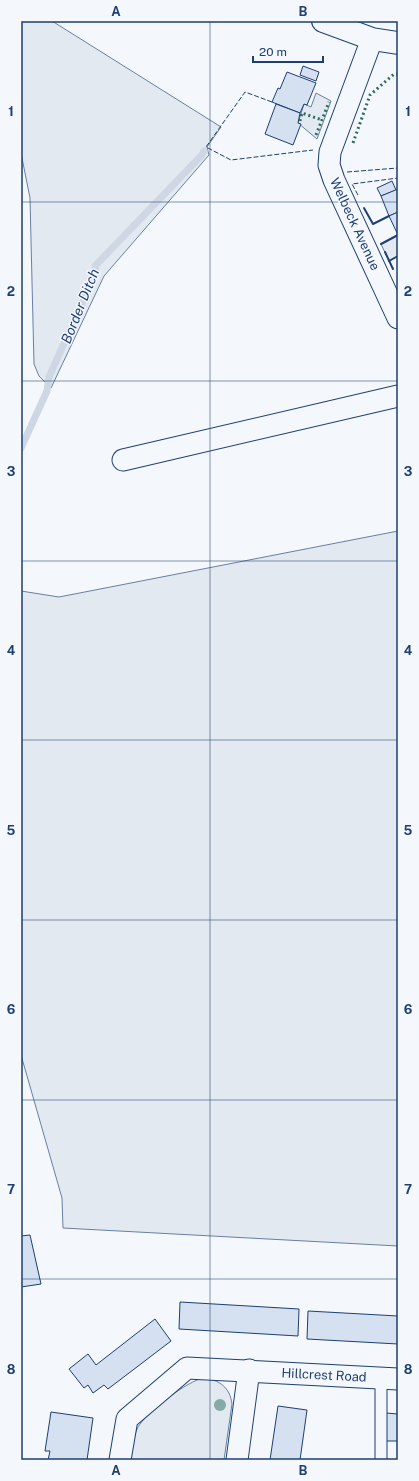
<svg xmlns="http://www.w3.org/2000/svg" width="419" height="1481" font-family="'Public Sans',sans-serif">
  <rect width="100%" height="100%" fill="#f4f7fb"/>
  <g fill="#e3e9f0" stroke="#687fa3">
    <polygon points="21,21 52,21 221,127 207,147 209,155 104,276 51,388 39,376 34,364 30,198 21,153"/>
    <polygon points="316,93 331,101 317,139 298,123 304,104 311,107"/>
    <polygon points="398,235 398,256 389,261 381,244"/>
    <polygon points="398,531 398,1246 63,1228 62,1198 21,1055 21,591 59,597"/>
    <path d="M204,1378C219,1380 230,1387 232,1404L224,1460H131C132,1449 133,1437 138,1427C146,1413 188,1380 204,1378Z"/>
  </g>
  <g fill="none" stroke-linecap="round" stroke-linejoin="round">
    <polyline stroke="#cfd7e4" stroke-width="7" points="21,448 47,391 49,377 96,272 95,266 201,156 204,151"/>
  </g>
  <g fill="#d5e0f0" stroke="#1d3f73">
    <polygon points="303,66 319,72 316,81 300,75"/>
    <polygon points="287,72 316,83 307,105 304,104 300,113 272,102 278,88 280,89"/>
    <polygon points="276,104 300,113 298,123 301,124 293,145 265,134"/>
    <polygon points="392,181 396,190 381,196 377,188"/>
    <polygon points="398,189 398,212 389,216 381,196"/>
    <polygon points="398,212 398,235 389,216"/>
    <polygon points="30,1235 41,1284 21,1287 21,1236"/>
    <polygon points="180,1302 299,1309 298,1336 179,1329"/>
    <polygon points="308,1311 398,1316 398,1344 307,1339"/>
    <polygon points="155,1319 171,1341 108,1389 104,1385 93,1393 88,1385 84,1388 69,1369 88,1354 96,1365"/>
    <polygon points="278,1406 307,1410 300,1460 270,1460"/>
    <polygon points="51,1412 93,1418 87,1460 48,1460 50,1451 45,1451"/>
    <polygon points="386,1413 398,1414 398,1441 385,1441"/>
  </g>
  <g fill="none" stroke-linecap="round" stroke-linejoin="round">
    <defs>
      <polyline id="service" points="381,1460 381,1378"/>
      <g id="minor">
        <polyline points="372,39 330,152 329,165 334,180 398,318"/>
        <polyline points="123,460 398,396"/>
        <polyline points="120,1460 127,1419 187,1368 398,1379"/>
        <polyline points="237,1460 249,1370"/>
      </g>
      <polyline id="primary" points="323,21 372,39 398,43"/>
    </defs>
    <use href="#service" stroke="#1d3f73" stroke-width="13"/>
    <use href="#minor" stroke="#1d3f73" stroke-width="23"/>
    <use href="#primary" stroke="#1d3f73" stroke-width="24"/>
    <use href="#service" stroke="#f4f7fb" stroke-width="11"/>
    <use href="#minor" stroke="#f4f7fb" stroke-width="21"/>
    <use href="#primary" stroke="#f4f7fb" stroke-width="22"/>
    <g stroke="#2c6c60" stroke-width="3" stroke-dasharray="2 3" stroke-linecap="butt">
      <polyline points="300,121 302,113 322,120"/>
      <polyline points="316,135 329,102"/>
      <polyline points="353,143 370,95 394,74 398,74"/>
    </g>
    <g stroke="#1d3f73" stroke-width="1" stroke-dasharray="5 2" stroke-linecap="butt">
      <polyline points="272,102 245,92 206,147 231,160 313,150"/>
      <polyline points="347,172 398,168"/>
      <polyline points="358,195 352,184 398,178"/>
    </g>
    <g stroke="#1d3f73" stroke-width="2">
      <polyline points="364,208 373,224 389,216"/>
      <polyline points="381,244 398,235"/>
      <polyline points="385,252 393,269"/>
      <polyline points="389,261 398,256"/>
    </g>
  </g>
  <circle fill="#86aba6" cx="220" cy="1405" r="6"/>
  <path fill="none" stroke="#1d3f73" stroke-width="1" stroke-opacity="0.55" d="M210,21V1460M21,202H398M21,381H398M21,561H398M21,740H398M21,920H398M21,1100H398M21,1279H398"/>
  <g text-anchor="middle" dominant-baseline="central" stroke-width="3" stroke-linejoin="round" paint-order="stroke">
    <g font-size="13" fill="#1d3f73" stroke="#f4f7fb">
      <text transform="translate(355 224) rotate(65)">Welbeck Avenue</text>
      <text transform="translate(324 1375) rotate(3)">Hillcrest Road</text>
    </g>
    <g font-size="14" font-style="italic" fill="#1d3f73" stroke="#f4f7fb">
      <text transform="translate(80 306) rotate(-68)">Border Ditch</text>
    </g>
  </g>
  <rect width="419" height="1481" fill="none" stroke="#f4f7fb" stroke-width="44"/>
  <path d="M253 56v6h70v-6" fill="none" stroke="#1d3f73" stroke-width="2"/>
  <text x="259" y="56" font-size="12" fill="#1d3f73" stroke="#f4f7fb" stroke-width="3" paint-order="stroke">20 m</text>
  <rect x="22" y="22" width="375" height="1437" fill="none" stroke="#1d3f73" stroke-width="1.5"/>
  <g font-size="13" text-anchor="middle" font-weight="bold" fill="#1d3f73">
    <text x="116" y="16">A</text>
    <text x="303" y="16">B</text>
    <text x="11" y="116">1</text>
    <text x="408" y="116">1</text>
    <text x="11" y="296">2</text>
    <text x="408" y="296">2</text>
    <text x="11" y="476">3</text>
    <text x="408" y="476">3</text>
    <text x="11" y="655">4</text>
    <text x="408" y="655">4</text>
    <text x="11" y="835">5</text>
    <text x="408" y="835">5</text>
    <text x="11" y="1014">6</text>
    <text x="408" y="1014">6</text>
    <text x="11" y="1194">7</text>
    <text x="408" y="1194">7</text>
    <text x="11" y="1374">8</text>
    <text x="408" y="1374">8</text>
    <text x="116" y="1475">A</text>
    <text x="303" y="1475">B</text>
  </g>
</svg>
